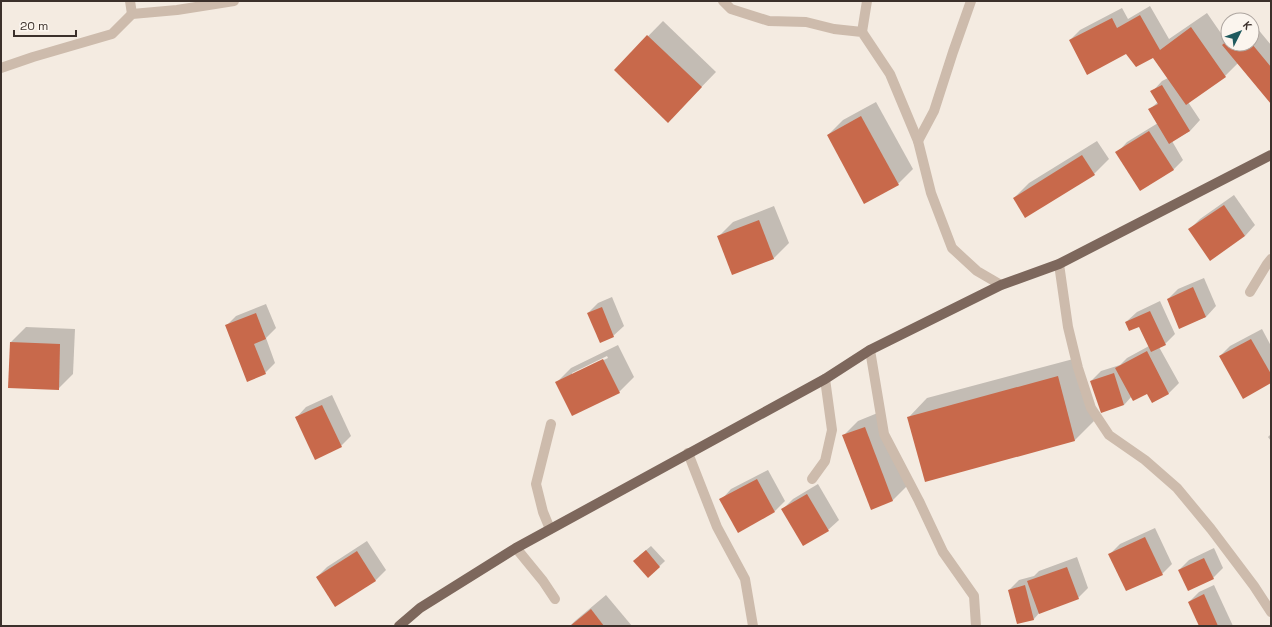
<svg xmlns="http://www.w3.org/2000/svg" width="1272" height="627" font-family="'Space Grotesk',sans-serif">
  <rect width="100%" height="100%" fill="#f4ebe1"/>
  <g fill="#0003" fill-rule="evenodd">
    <polygon points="1150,6 1169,39 1207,13 1227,42 1228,41 1228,44 1252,44 1252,22 1271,45 1271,102 1238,63 1225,76 1188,102 1200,120 1190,131 1172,141 1183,160 1173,170 1117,153 1127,142 1158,123 1150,109 1158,102 1152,92 1162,81 1168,78 1153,56 1126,53 1070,40 1080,30 1122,8 1128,19"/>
    <polygon points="663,21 716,72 683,106 615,70"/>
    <polygon points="876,102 913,169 898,184 828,135 843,120"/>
    <polygon points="1097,141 1109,159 1094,174 1014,198 1029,183"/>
    <polygon points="1234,195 1255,225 1245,236 1190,229 1200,219"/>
    <polygon points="774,206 789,243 774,258 733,274 718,237 733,222"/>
    <polygon points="1204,278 1216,306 1206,317 1180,327 1168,299 1178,289"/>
    <polygon points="612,297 624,326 613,336 588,313 598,303"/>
    <polygon points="1160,301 1175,334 1165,344 1159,347 1179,383 1169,393 1153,402 1148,392 1132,396 1124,405 1091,381 1101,371 1120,365 1127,358 1149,346 1140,326 1126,322 1137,312"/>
    <polygon points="266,304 276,328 266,338 275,363 265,373 226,326 236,316"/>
    <polygon points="26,327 75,329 73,374 58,389 11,342"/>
    <polygon points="1262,329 1271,346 1271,382 1220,356 1230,346"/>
    <path d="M618,345L634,377L619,392L556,383L571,368ZM607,356L608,358L572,375V373Z"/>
    <polygon points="1077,358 1094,421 1075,440 926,480 908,418 927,398"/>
    <polygon points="332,395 351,436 341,446 296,418 306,407"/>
    <polygon points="880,412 908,485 893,500 871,508 843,436 858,421"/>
    <polygon points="1271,434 1271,441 1268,437"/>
    <polygon points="768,470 785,501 775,511 721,500 731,489"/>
    <polygon points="818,484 839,520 828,530 803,544 783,509 793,499"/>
    <polygon points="1155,528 1172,564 1162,574 1110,554 1120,544"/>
    <polygon points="367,541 386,570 376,580 335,606 317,577 327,567"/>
    <polygon points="651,546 665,561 648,577 639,556"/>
    <polygon points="1214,548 1223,568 1213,578 1179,570 1189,560"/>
    <polygon points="1077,557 1088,588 1078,598 1040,612 1034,619 1018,623 1009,590 1019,580 1034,576 1039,571"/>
    <polygon points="1214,585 1233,626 1200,626 1189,602 1199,592"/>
    <polygon points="606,595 632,626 570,626 575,621"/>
  </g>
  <g fill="#c8694b">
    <polygon points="1140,15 1160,50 1191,27 1226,77 1186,105 1153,58 1136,67 1126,54 1087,75 1069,40 1112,18 1117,28"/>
    <polygon points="647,35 702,87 668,123 614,70"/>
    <polygon points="1228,40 1228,44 1252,44 1271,67 1271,104 1222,45"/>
    <polygon points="1162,85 1190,131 1169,144 1148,109 1158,104 1150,91"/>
    <polygon points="861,116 899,185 864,204 827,135"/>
    <polygon points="1149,131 1174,170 1140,191 1115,152"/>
    <polygon points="1082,155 1095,175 1025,218 1013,198"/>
    <polygon points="1224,205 1245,236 1210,261 1188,229"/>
    <polygon points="759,220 774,259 732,275 717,236"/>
    <polygon points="1193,287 1206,317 1179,329 1167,299"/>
    <polygon points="602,307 614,337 600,343 587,313"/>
    <polygon points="1150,311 1166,345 1151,352 1139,327 1129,331 1125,322"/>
    <polygon points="256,313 266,339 254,344 266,374 247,382 225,325"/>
    <polygon points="1251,339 1271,374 1271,383 1243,399 1219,356"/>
    <polygon points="10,342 60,344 59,390 8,388"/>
    <polygon points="1147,351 1169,394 1152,403 1147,394 1133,401 1115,368"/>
    <polygon points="603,359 620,393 572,416 555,382"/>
    <polygon points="1114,373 1124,405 1101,413 1090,381"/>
    <polygon points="1058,376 1075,441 925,482 907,417"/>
    <polygon points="322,405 342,447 315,460 295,417"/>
    <polygon points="865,427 893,501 871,510 842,435"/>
    <polygon points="757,479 775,512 738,533 719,499"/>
    <polygon points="807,494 829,531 803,546 781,509"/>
    <polygon points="1145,537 1163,575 1126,591 1108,554"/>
    <polygon points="646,550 660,567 648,578 633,561"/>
    <polygon points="357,551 376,581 335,607 316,577"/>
    <polygon points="1204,558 1214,579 1188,591 1178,570"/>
    <polygon points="1067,567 1079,599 1039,614 1027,581"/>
    <polygon points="1025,585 1034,620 1017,624 1008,590"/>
    <polygon points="1204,594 1218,626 1199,626 1188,602"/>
    <polygon points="591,609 604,626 570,626"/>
  </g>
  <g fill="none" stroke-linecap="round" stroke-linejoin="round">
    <g stroke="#cdbbac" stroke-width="10">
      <polyline points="130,1 132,14"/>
      <polyline points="723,1 731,9 769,21 806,22 834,29 862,32 890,74 918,141 931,193 952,248 977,271 1001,285"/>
      <polyline points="862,32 867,1"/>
      <polyline points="1,68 33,57 112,34 132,14 177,10 234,1"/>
      <polyline points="918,141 934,111 953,52 971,1"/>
      <polyline points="1059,264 1068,327 1078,368 1091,408 1109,435 1145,460 1177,488 1211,529 1254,586 1271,612"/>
      <polyline points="1250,292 1267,264 1271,259"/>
      <polyline points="870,350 884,434 919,501 943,552 974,596 976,626"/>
      <polyline points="688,453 717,527 745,579 753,626"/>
      <polyline points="812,479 825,461 832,430 825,379"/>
      <polyline points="550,529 543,512 536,484 551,424"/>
      <polyline points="516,548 543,581 555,599"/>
    </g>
    <polyline stroke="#7d675c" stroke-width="10" points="399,626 420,608 516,548 825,379 870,350 1001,285 1059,264 1271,155"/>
  </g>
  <rect width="1272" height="627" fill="none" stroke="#3b302b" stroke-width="4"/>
  <g transform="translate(1240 32) rotate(48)"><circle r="19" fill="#fbf5ee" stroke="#aea6a0"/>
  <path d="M0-3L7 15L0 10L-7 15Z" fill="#1f5a5e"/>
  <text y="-6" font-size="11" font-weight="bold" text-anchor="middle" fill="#3b302b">K</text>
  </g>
  <path d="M14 30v6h62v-6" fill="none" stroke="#3b302b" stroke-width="2"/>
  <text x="20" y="30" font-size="12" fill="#3b302b" stroke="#fbf5ee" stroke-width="3" paint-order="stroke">20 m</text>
</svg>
